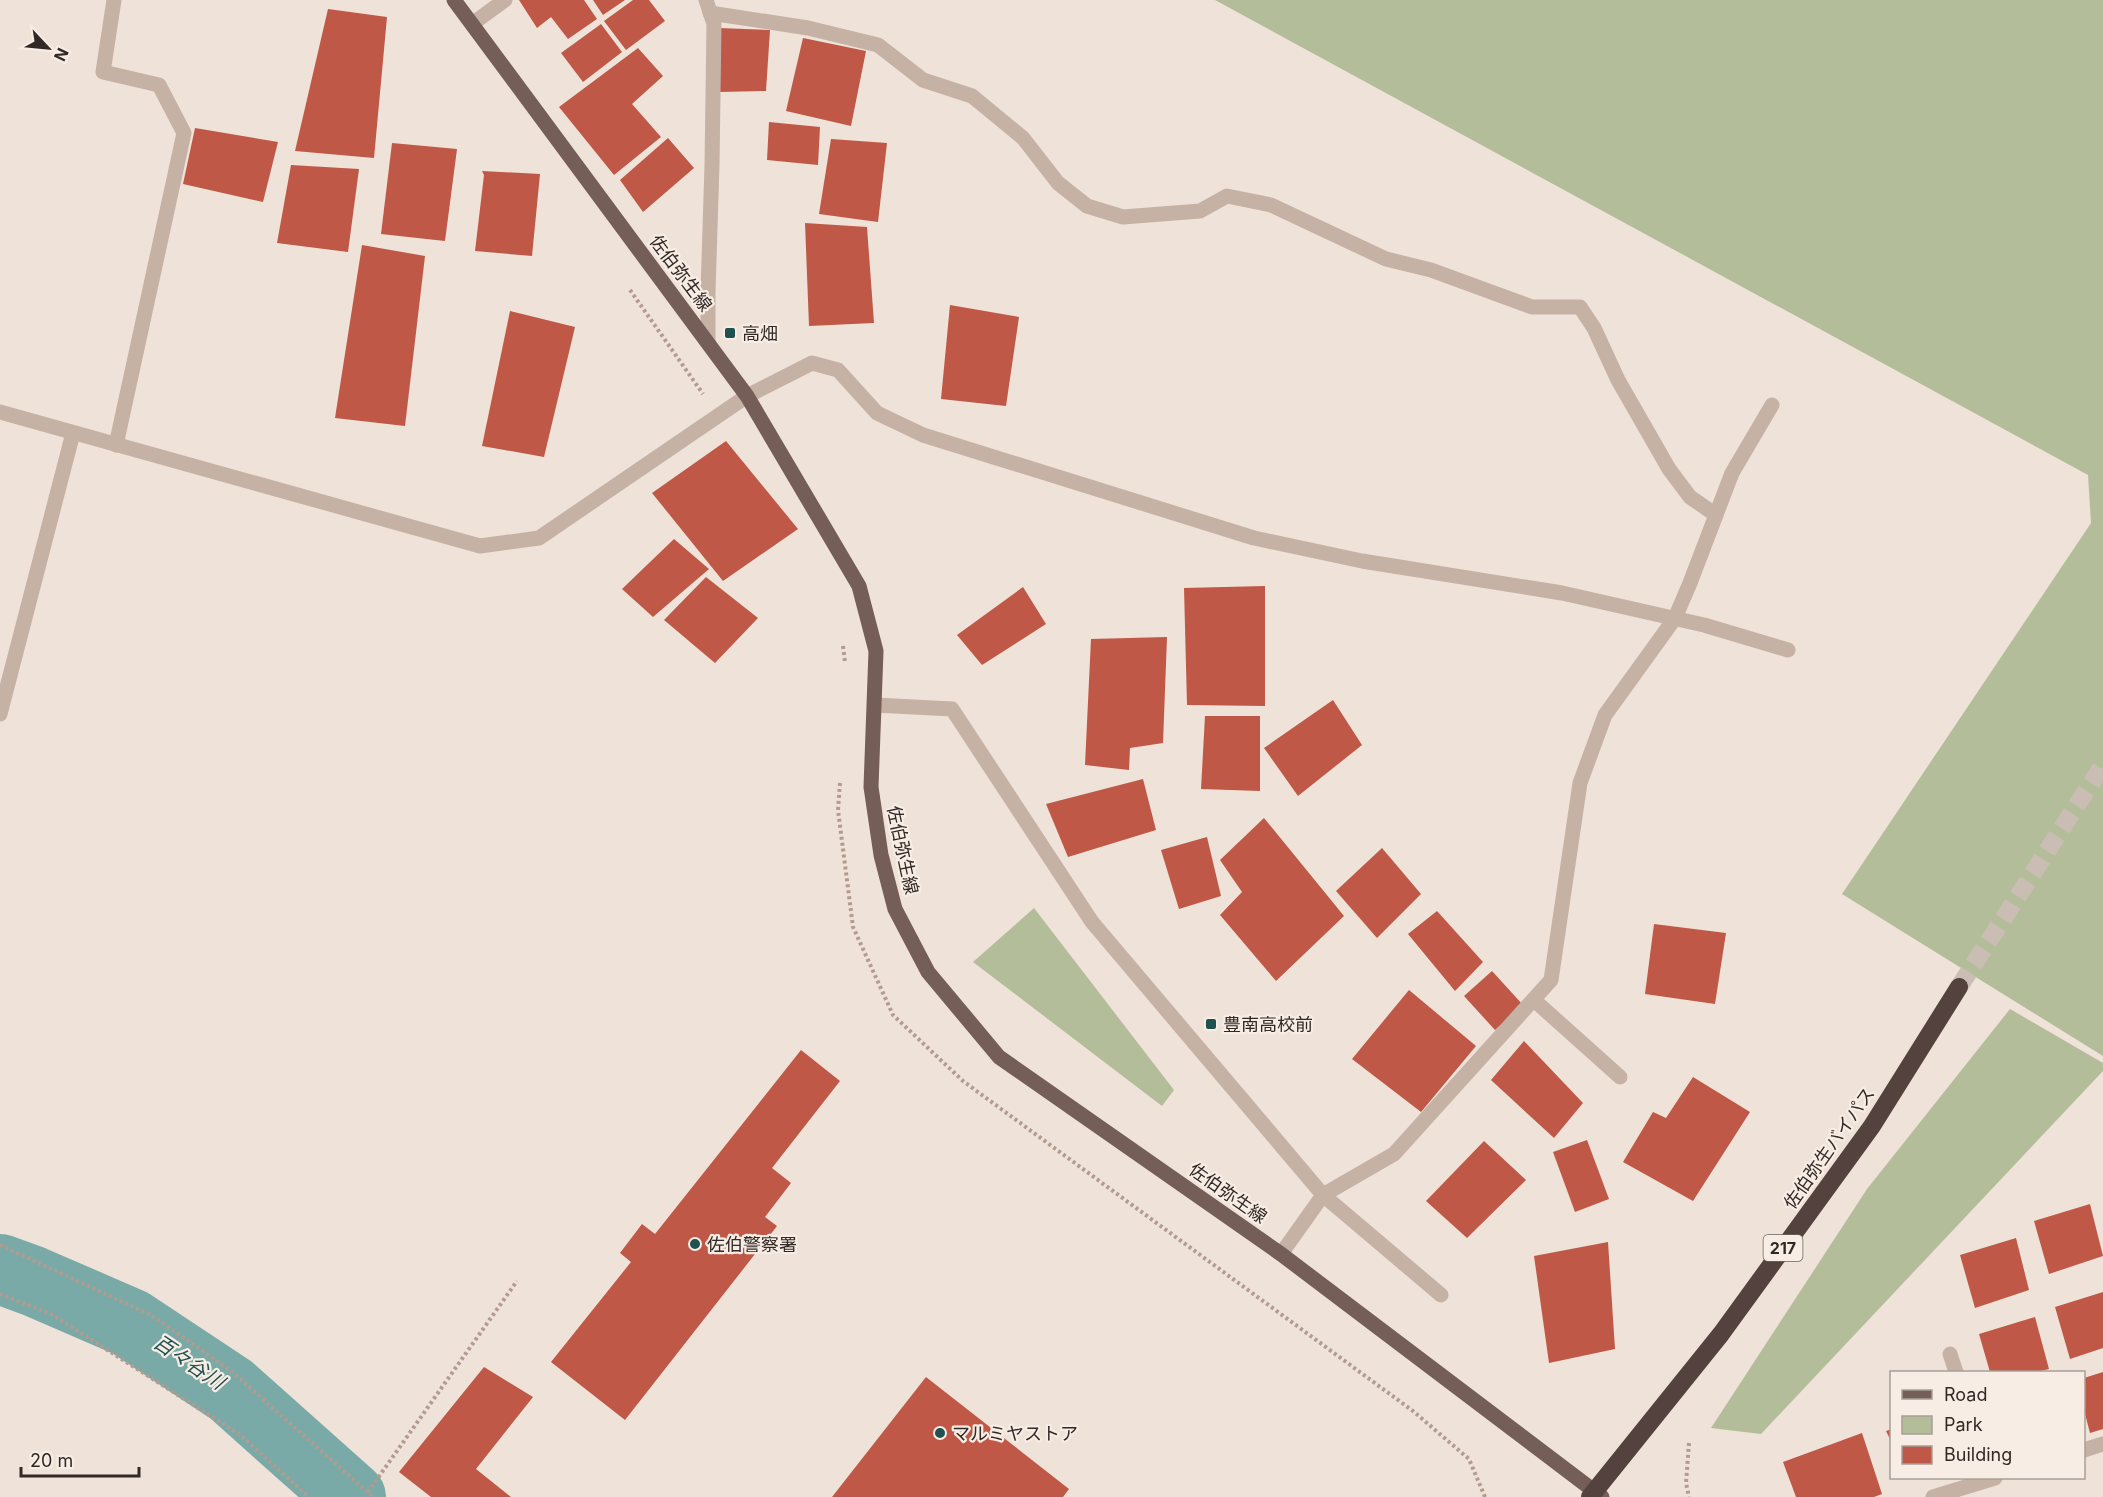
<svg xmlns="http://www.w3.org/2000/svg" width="2103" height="1497" font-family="Inter,'Noto Sans JP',sans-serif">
  <rect width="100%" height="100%" fill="#efe2d8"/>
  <g fill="#b4bd99">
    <polygon points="1215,0 2103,0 2103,1056 1842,894 2091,523 2088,475"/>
    <polygon points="1034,908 1174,1090 1162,1106 973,962"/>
    <polygon points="2010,1009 2103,1063 2103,1071 1761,1434 1711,1428 1867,1189"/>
  </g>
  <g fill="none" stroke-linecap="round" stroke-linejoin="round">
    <polyline stroke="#79aaa8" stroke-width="70" points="0,1269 33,1281 130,1323 231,1390 351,1497"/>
  </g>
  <g fill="#bf5846">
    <polygon points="519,0 584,0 597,19 568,39 551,17 537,28"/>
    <polygon points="593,0 625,0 603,15"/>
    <polygon points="633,0 649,0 665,21 626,50 604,21"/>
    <polygon points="328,9 387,17 374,158 295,151"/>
    <polygon points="601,24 622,52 583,82 561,53"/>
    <polygon points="719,28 770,30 766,91 719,92"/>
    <polygon points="803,38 866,51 851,126 786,111"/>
    <polygon points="638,48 663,76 632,104 661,137 614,175 559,107"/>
    <polygon points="769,122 820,127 818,165 767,160"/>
    <polygon points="195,128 278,142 263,202 183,184"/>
    <polygon points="668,138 694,168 643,212 620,180"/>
    <polygon points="831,139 887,143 878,222 819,214"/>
    <polygon points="392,143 457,149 445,241 381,234"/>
    <polygon points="291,165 359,169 348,252 277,243"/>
    <polygon points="482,171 540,174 532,256 475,251 484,175"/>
    <polygon points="805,223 867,227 874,323 809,326"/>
    <polygon points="362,245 425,256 405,426 335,418"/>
    <polygon points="950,305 1019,317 1006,406 941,399"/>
    <polygon points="510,311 575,327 544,457 482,446"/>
    <polygon points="726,441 798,529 723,581 652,493"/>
    <polygon points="674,539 709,569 653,617 622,589"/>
    <polygon points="706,577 758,618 715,663 664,620"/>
    <polygon points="1265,586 1265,706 1187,705 1184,588"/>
    <polygon points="1023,587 1046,624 982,665 957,635"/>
    <polygon points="1167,637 1163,743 1130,748 1129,770 1085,765 1091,639"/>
    <polygon points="1333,700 1362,745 1298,796 1264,748"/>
    <polygon points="1205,716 1260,716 1260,791 1201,789"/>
    <polygon points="1143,779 1156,830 1068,857 1046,804"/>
    <polygon points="1264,818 1344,916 1276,981 1220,915 1242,892 1220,860"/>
    <polygon points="1207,837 1221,896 1179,909 1161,850"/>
    <polygon points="1382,848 1421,894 1377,938 1336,891"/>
    <polygon points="1437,911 1483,962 1455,991 1408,934"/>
    <polygon points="1654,924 1726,933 1715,1004 1645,994"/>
    <polygon points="1492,971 1523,1005 1495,1030 1464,996"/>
    <polygon points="1409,990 1476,1046 1421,1112 1352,1059"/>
    <polygon points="1524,1041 1583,1103 1554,1138 1491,1080"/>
    <polygon points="801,1050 840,1081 772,1168 791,1183 765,1217 777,1226 625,1420 551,1362 631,1262 620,1253 642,1224 655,1234"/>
    <polygon points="1693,1077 1750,1112 1693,1201 1623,1162 1653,1112 1666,1118"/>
    <polygon points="1587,1140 1609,1199 1575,1212 1553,1152"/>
    <polygon points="1484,1141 1526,1180 1467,1238 1426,1201"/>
    <polygon points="2090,1204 2103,1256 2049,1274 2034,1221"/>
    <polygon points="2016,1238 2029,1290 1975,1308 1960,1255"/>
    <polygon points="1608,1242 1615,1349 1549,1363 1534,1256"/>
    <polygon points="2103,1292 2103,1348 2070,1359 2055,1307"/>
    <polygon points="2035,1317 2049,1369 2036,1372 1990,1372 1979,1334"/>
    <polygon points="484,1367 533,1397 476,1469 511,1497 431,1497 399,1472"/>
    <polygon points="2103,1372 2103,1429 2090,1433 2084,1410 2084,1378"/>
    <polygon points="926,1377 1069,1489 1063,1497 832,1497"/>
    <polygon points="1892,1429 1892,1443 1886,1431"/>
    <polygon points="1862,1433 1882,1494 1874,1497 1796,1497 1783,1462"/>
  </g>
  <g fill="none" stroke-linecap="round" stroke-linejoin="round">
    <polyline stroke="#c9bdb4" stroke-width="18" stroke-dasharray="18 9" stroke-linecap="butt" points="1959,987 2103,765"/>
    <g stroke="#b29b8f" stroke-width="4" stroke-dasharray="3 3" stroke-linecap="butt">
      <polyline points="630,290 703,394"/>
      <polyline points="843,646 845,662"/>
      <polyline points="840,783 838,810 853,927 893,1015 963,1081 1413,1411 1469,1459 1485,1497"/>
      <polyline points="0,1245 151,1315 230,1370 373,1497"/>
      <polyline points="0,1294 51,1314 239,1434 309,1497"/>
      <polyline points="1689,1443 1686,1483 1689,1497"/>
      <polyline points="368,1492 517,1281"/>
    </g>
    <g stroke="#c6b1a5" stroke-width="15">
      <polyline points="114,0 103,72 159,85 184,133 116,445"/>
      <polyline points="706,0 714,24 712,165 708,292 708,343"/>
      <polyline points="710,13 808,28 878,45 923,80 972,96 1023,138 1058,183 1087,206 1123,217 1200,211 1227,196 1271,205 1386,259 1431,270 1532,307 1580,307 1594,328 1618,380 1669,469 1690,497 1716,515"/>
      <polyline points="472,24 505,0"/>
      <polyline points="0,412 480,546 539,538 747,396 812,363 838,370 877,413 923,435 1254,538 1362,561 1562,593 1704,625 1788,650"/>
      <polyline points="875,705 952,709 1092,922 1323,1195 1281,1254"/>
      <polyline points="0,714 73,433"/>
      <polyline points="1534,1000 1620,1077"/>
      <polyline points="1441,1295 1323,1195 1394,1154 1551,980 1580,783 1605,715 1675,618 1690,583 1732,473 1772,405"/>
      <polyline points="1950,1354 1956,1372"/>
      <polyline points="2084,1450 2103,1444"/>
      <polyline points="1933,1497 1995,1478"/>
    </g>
    <polyline stroke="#745e57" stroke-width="15" points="454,0 747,396 859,586 876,651 871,787 881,855 895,909 928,972 999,1057 1281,1254 1602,1497"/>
    <polyline stroke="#53423d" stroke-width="18" points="1590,1497 1721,1334 1872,1126 1959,987"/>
  </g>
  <g fill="#1e5150" stroke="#f7ede4" stroke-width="2">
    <rect x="724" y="327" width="12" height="12" rx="3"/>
    <rect x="1205" y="1018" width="12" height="12" rx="3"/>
    <circle cx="695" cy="1244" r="6"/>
    <circle cx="940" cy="1433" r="6"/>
  </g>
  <g text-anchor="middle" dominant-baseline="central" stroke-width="4.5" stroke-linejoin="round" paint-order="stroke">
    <rect fill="#f7ede4" stroke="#6d645f" stroke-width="1.5" x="1763.5" y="1235" width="39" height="26" rx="4.5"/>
    <g font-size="16" font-weight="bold" fill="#322926">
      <text x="1783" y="1248">217</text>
    </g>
    <g font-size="18" fill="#322926" stroke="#f7ede4">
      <text transform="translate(681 273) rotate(53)">佐伯弥生線</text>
      <text transform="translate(903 850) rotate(78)">佐伯弥生線</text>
      <text transform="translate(1829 1148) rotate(-55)">佐伯弥生バイパス</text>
      <text transform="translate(1228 1193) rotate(35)">佐伯弥生線</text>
    </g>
    <g font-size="18" fill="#322926" stroke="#f7ede4" text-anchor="start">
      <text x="742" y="333">高畑</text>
      <text x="1223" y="1024">豊南高校前</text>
      <text x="707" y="1244">佐伯警察署</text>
      <text x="952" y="1433">マルミヤストア</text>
    </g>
    <g font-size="20" font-style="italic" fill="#1e5150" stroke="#f7ede4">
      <text transform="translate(189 1362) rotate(34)">百々谷川</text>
    </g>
  </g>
  <rect x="1890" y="1371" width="195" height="108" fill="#f7ede4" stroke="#a89f98" stroke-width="1.5"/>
  <rect x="1902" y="1390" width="30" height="9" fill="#745e57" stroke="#a89f98" stroke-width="1.5"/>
  <text x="1944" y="1401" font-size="18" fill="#322926">Road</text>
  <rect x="1902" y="1416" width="30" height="18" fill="#b4bd99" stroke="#a89f98" stroke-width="1.5"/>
  <text x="1944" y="1431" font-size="18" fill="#322926">Park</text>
  <rect x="1902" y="1446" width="30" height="18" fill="#bf5846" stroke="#a89f98" stroke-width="1.5"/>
  <text x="1944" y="1461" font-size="18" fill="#322926">Building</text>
  <g transform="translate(48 48) rotate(116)" stroke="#f7ede4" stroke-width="4.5" paint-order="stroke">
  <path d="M0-4.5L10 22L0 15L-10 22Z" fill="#322926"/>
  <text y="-9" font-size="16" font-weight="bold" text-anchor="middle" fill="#322926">N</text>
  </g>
  <path d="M21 1467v9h118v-9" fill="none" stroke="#322926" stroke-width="3"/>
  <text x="30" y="1467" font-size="18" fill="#322926" stroke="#f7ede4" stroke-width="4.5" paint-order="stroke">20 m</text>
</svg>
